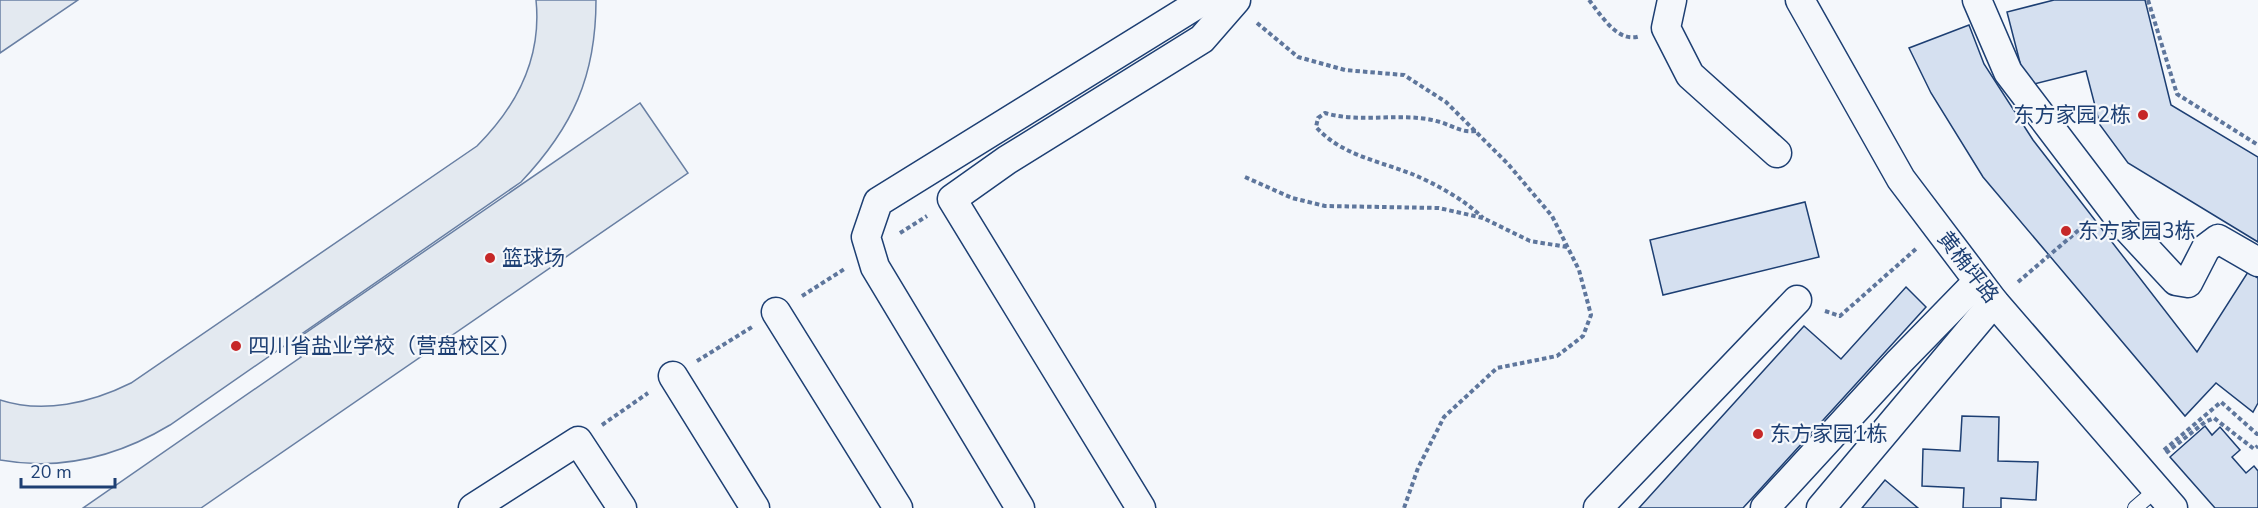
<svg xmlns="http://www.w3.org/2000/svg" width="2258" height="508" font-family="'Nunito Sans','Noto Sans SC',sans-serif">
  <rect width="100%" height="100%" fill="#f4f7fb"/>
  <g fill="#e3e9f0" stroke="#687fa3" stroke-width="1.5">
    <polygon points="0,0 78,0 0,53"/>
    <path d="M536,0H596C596,76 573,127 521,182L170,425C117,457 61,471 0,460V400C43,414 91,403 131,383L477,146C517,106 542,58 536,0Z"/>
    <polygon points="640,103 688,173 201,508 83,508 301,357 291,343"/>
  </g>
  <g fill="#d5e0f0" stroke="#1d3f73" stroke-width="1.5">
    <polygon points="2054,0 2145,0 2171,105 2258,157 2258,242 2128,163 2100,125 2086,71 2026,86 2007,12"/>
    <polygon points="1969,25 1984,64 2033,140 2197,352 2248,272 2258,278 2258,403 2253,412 2216,383 2185,416 1983,177 1931,93 1909,48"/>
    <polygon points="1805,202 1819,257 1663,295 1650,240"/>
    <polygon points="1906,287 1926,307 1743,508 1639,508 1804,326 1841,359"/>
    <polygon points="1962,416 1999,417 1998,461 2038,462 2036,500 2001,498 2001,508 1963,508 1964,488 1922,486 1923,449 1960,451"/>
    <polygon points="2205,426 2212,435 2220,427 2240,450 2232,457 2246,473 2254,466 2258,471 2258,508 2215,508 2170,457"/>
    <polygon points="1885,480 1918,508 1862,508"/>
  </g>
  <g fill="none" stroke-linecap="round" stroke-linejoin="round">
    <defs>
      <polyline id="lane" points="2135,508 2157,489"/>
      <g id="street">
        <polyline points="1672,0 1666,28 1690,75 1777,153"/>
        <polyline points="1800,0 1901,179 1994,302 2173,508"/>
        <polyline points="1977,0 2008,72 2125,226 2176,281 2188,283 2206,248 2218,239 2258,262"/>
        <polyline points="776,312 898,508"/>
        <polyline points="673,376 755,508"/>
        <polyline points="473,508 578,441 622,508"/>
        <polyline points="1020,508 875,267 866,237 878,202 1204,0"/>
        <polyline points="1141,508 952,199 1007,160 1202,39 1236,0"/>
        <polyline points="1598,508 1797,300"/>
        <polyline points="1765,508 1899,362 1978,281"/>
        <polyline points="1821,508 1994,302"/>
      </g>
    </defs>
    <use href="#lane" stroke="#1d3f73" stroke-width="16"/>
    <use href="#street" stroke="#1d3f73" stroke-width="31"/>
    <g stroke="#5e769c" stroke-width="4" stroke-dasharray="4.5 3" stroke-linecap="butt">
      <path d="M1589,0C1601,15 1618,44 1640,36"/>
      <polyline points="2148,0 2177,94 2258,145"/>
      <polyline points="1257,23 1298,57 1345,70 1404,75 1446,102 1508,164 1552,216 1579,270 1591,315 1583,336 1557,356 1497,368 1444,417 1418,468 1404,508"/>
      <path d="M1476,131C1462,133 1453,126 1440,122C1403,111 1362,124 1325,113L1318,118L1316,127C1341,155 1379,161 1412,174C1436,184 1465,200 1483,218"/>
      <polyline points="1245,177 1292,198 1325,206 1439,208 1483,218 1530,241 1567,247"/>
      <polyline points="900,233 927,216"/>
      <polyline points="2018,282 2087,223"/>
      <polyline points="802,296 846,268"/>
      <polyline points="1825,311 1840,316 1917,248"/>
      <polyline points="697,361 752,327"/>
      <polyline points="602,425 648,393"/>
      <polyline points="2164,450 2221,402 2257,434 2258,431"/>
      <polyline points="2166,453 2205,422 2214,418 2254,449 2258,446"/>
    </g>
    <use href="#lane" stroke="#f4f7fb" stroke-width="14"/>
    <use href="#street" stroke="#f4f7fb" stroke-width="28"/>
  </g>
  <g fill="#c62828" stroke="#f4f7fb" stroke-width="2">
    <circle cx="2143" cy="115" r="6"/>
    <circle cx="2066" cy="231" r="6"/>
    <circle cx="490" cy="258" r="6"/>
    <circle cx="236" cy="346" r="6"/>
    <circle cx="1758" cy="434" r="6"/>
  </g>
  <g text-anchor="middle" dominant-baseline="central" stroke-width="4.5" stroke-linejoin="round" paint-order="stroke">
    <g font-size="21" fill="#1d3f73" stroke="#f4f7fb" text-anchor="start">
      <text x="2131" y="115" text-anchor="end">东方家园2栋</text>
      <text x="2078" y="231">东方家园3栋</text>
      <text x="502" y="258">篮球场</text>
      <text x="248" y="346">四川省盐业学校（营盘校区）</text>
      <text x="1770" y="434">东方家园1栋</text>
    </g>
    <g font-size="21" fill="#1d3f73" stroke="#f4f7fb">
      <text transform="translate(1968 267) rotate(52)">黄桷坪路</text>
    </g>
  </g>
  <path d="M21 478v9h94v-9" fill="none" stroke="#1d3f73" stroke-width="3"/>
  <text x="30" y="478" font-size="18" fill="#1d3f73" stroke="#f4f7fb" stroke-width="4.5" paint-order="stroke">20 m</text>
</svg>
